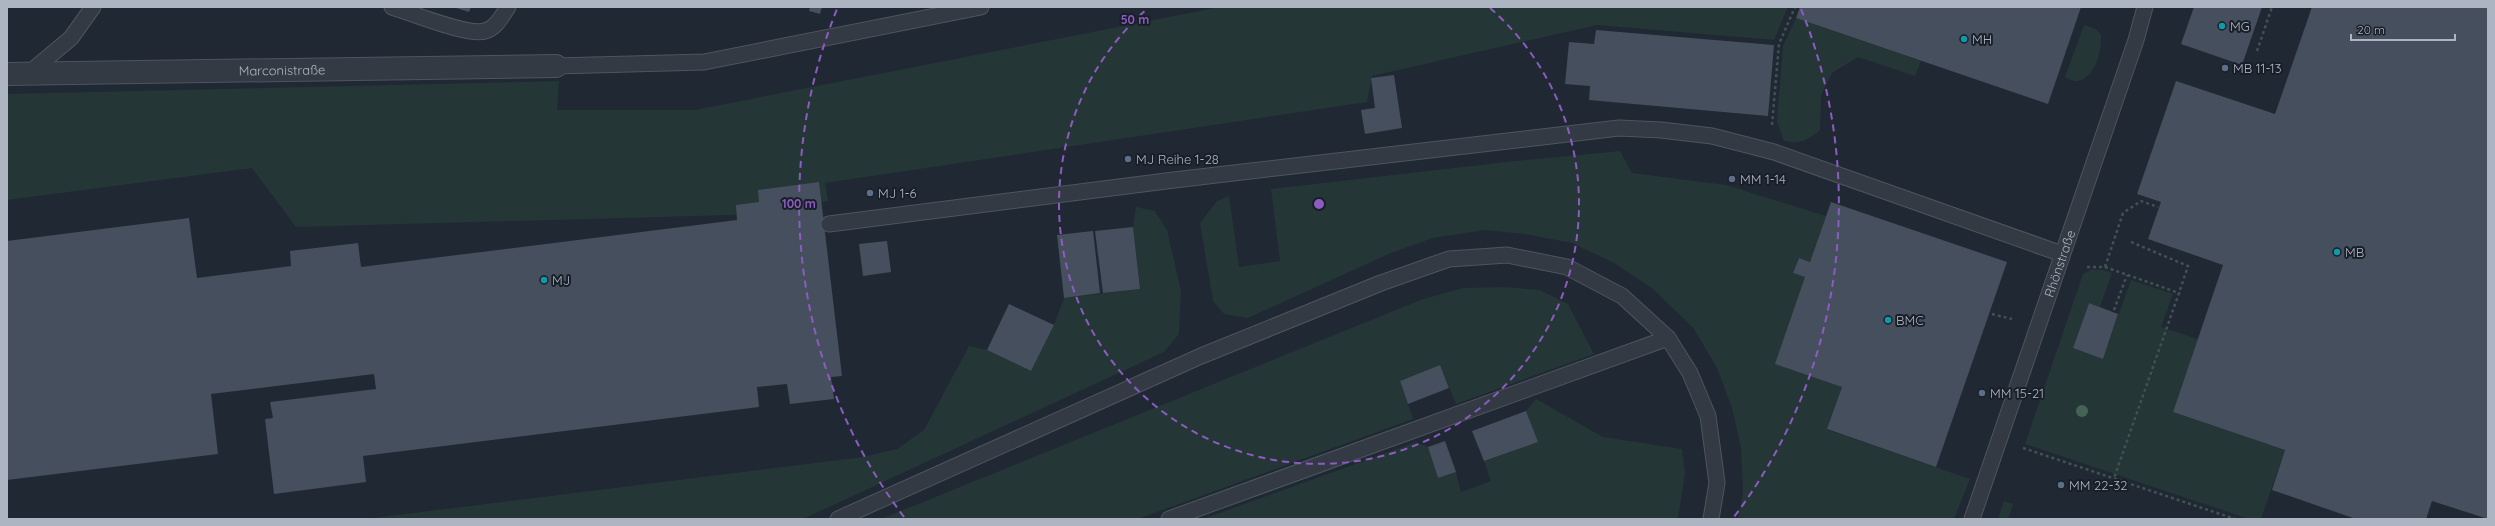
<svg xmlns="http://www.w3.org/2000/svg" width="2495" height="526" font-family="Quicksand,sans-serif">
  <rect width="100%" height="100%" fill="#202833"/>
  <g fill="#243636">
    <polygon points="1220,7 1788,7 1774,40 1597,25 1372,76 1367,102 825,183 828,201 731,215 296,227 252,168 7,200 7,94 559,81 557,110 695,110"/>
    <path d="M1796,18L1921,61L1915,76L1858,57L1832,73L1821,95L1820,130C1808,140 1800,145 1784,141L1777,121L1783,46Z"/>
    <path d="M2084,25L2096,29L2101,35C2102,49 2095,80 2077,81C2074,82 2069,79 2065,77Z"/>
    <polygon points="1620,151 1632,173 1726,185 1826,216 1810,262 1799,258 1793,273 1805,277 1842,387 1828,430 1970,479 1954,519 1738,519 1743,492 1741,448 1732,408 1717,368 1694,329 1653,289 1614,263 1572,243 1525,234 1485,230 1433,238 1391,253 1248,318 1224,314 1213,301 1200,223 1217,201 1229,196 1239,267 1280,261 1271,189 1515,161"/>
    <polygon points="1136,207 1155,211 1167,230 1181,291 1179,334 1164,352 803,519 365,519 863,457 897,449 924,430 969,346 987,350 1031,371 1054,325 1064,298 1140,289 1133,227"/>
    <polygon points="2092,269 2103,270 2112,273 2100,307 2089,303 2073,348 2103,358 2131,280 2173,294 2161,327 2198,339 2173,412 2285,450 2261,519 2249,519 2025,444 2083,274"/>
    <polygon points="1504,287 1540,290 1568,304 1594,354 1456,404 1440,365 1400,381 1413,419 1138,519 881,519 1423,299 1463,288"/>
    <polygon points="1536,399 1603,437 1682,449 1685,473 1678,519 1203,519 1416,442 1428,447 1438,478 1456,472 1461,492 1491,481 1484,461 1537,442 1526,411"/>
    <polygon points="2004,501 2013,504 2008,519 1998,519"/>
  </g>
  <g fill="#464f5d">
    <polygon points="453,7 471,7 469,12"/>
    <polygon points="810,7 822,7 820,14 809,11"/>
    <polygon points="1800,7 2081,7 2048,104 1796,18"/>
    <polygon points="2194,7 2262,7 2242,65 2181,44"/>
    <polygon points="2312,7 2488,7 2488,519 2432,501 2426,519 2356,519 2272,490 2285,450 2173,412 2223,265 2148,239 2161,202 2137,194 2176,81 2275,114"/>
    <polygon points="1596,30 1774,45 1768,116 1589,100 1590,86 1565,84 1569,42 1594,44"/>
    <polygon points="1394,75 1402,128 1365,134 1361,110 1375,108 1371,78"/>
    <polygon points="819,182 842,376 831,377 834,399 790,404 787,384 757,387 759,407 363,456 366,482 274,494 265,419 273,418 270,402 376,389 374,374 211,394 218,454 7,480 7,241 189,218 197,278 291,266 290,251 358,243 361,267 737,220 736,205 759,202 758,190"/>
    <polygon points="1831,202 2007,262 1936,467 1827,429 1842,387 1775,364 1805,277 1793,273 1799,258 1810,262"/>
    <polygon points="1133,227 1140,289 1103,293 1095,231"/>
    <polygon points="1093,231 1100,293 1064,298 1057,235"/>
    <polygon points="887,241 891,272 863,276 859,244"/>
    <polygon points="2089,303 2118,314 2103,359 2073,348"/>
    <polygon points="1009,304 1054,325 1031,371 987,350"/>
    <polygon points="1440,365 1449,388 1408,404 1400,381"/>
    <polygon points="1526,411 1538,442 1484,461 1472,431"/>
    <polygon points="1445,441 1456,472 1438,478 1428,447"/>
  </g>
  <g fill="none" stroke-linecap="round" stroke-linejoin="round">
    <defs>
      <g id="service">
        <path d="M392,7C412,13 467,36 485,31C496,28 502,16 508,7"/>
        <polyline points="556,66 704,62 981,7"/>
        <polyline points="28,74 71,38 93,7"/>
        <polyline points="829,224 1174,180 1619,128 1661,130 1712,136 1774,152 2062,254"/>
        <polyline points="838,519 1201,356 1381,283 1449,259 1507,255 1567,267 1622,296 1668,338 1690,373 1708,416 1717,483 1711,519"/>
        <polyline points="1169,519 1668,338"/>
        <path id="s1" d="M1972,519L2136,40L2145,7"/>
      </g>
      <g id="minor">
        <path id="s2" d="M7,74L556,66"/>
      </g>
    </defs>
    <use href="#service" stroke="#4d555f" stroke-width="17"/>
    <use href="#minor" stroke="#4d555f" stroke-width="24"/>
    <g stroke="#415154" stroke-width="2.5" stroke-dasharray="3 3" stroke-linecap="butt">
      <polyline points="2257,51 2272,7"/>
      <polyline points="1772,125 1779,44 1795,7"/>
      <polyline points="2131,242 2188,266 2179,293"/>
      <polyline points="2087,267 2105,267 2179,293 2114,478"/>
      <polyline points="2105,267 2123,213 2141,201 2158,207"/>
      <polyline points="2114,310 2127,275"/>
      <polyline points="1992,314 2012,319"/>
      <polyline points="2023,448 2235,519"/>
    </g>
    <use href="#service" stroke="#333a44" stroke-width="15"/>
    <use href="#minor" stroke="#333a44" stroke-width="22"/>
  </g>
  <circle fill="#466155" cx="2082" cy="411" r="6"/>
  <g fill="none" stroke="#8c5cc0" stroke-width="2" stroke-dasharray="7 5">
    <path d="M1490 8A260 260 0 1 1 1148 8"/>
    <path d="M904 517A520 520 0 0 1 837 9M1801 9A520 520 0 0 1 1734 517"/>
  </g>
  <g fill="#0f9aa8" stroke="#191f28" stroke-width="1.5">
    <circle cx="2222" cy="26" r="4"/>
    <circle cx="1964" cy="39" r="4"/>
    <circle cx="2337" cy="252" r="4"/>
    <circle cx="544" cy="280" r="4"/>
    <circle cx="1888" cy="320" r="4"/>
  </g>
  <g fill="#5c6f8a" stroke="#191f28" stroke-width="1.5">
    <circle cx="2225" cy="68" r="4"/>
    <circle cx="1128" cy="159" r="4"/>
    <circle cx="1732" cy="179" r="4"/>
    <circle cx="870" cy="193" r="4"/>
    <circle cx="1982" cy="393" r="4"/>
    <circle cx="2061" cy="485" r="4"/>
  </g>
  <g text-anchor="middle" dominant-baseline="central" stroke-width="4" stroke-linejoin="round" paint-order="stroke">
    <g font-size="13" fill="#acb5c1" stroke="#191f28" text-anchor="start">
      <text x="2230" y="26">MG</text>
      <text x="1972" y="39">MH</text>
      <text x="2233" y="68">MB 11-13</text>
      <text x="1136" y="159">MJ Reihe 1-28</text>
      <text x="1740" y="179">MM 1-14</text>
      <text x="878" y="193">MJ 1-6</text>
      <text x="2345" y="252">MB</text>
      <text x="552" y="280">MJ</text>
      <text x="1896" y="320">BMC</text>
      <text x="1990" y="393">MM 15-21</text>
      <text x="2069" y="485">MM 22-32</text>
    </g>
    <g font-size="13" fill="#acb5c1" stroke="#191f28">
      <text stroke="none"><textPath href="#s2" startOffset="275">Marconistraße</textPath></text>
      <text stroke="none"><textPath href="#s1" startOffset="270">Rhönstraße</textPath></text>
    </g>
  </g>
  <circle cx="1319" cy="204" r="6" fill="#8c5cc0" stroke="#191f28" stroke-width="2"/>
  <g font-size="12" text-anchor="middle" font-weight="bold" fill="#8c5cc0" stroke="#191f28" stroke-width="4" stroke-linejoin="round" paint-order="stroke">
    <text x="1135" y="24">50 m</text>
    <text x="799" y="208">100 m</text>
  </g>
  <rect width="2495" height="526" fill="none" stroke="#acb5c1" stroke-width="16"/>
  <path d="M2351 34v6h104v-6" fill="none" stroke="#acb5c1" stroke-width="2"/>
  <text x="2357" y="34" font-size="12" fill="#acb5c1" stroke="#191f28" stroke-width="3" paint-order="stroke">20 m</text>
</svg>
